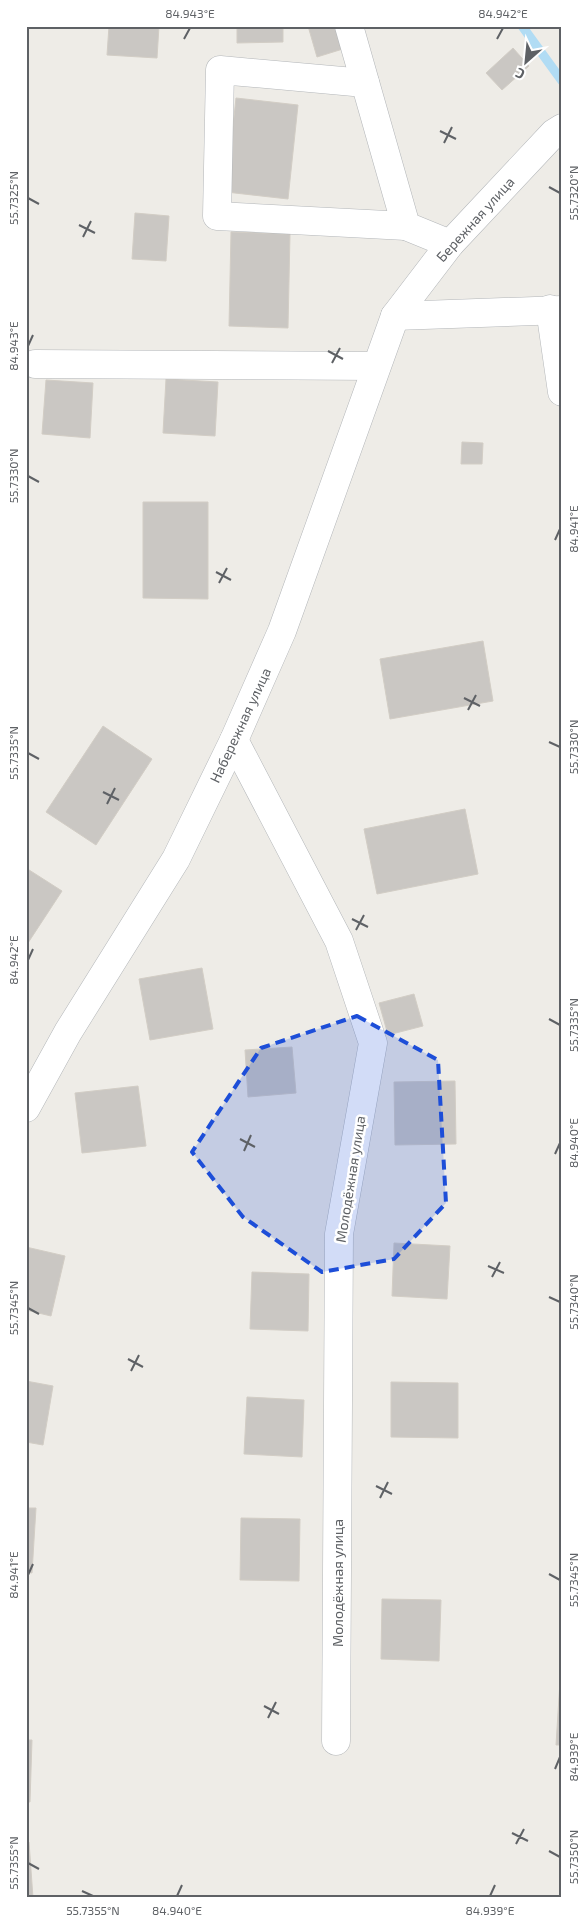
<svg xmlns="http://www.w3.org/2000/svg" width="588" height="1924" font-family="'Exo 2',sans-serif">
  <rect width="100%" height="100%" fill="#eeece7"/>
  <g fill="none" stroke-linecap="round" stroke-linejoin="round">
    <polyline stroke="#b1dcf4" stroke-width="9" points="522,26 562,81"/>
  </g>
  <g fill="#cac7c3" stroke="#d2cdc5">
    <polygon points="109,26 159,26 157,58 107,55"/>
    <polygon points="237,26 283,26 283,42 237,43"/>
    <polygon points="308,26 339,26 346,48 317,57"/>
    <polygon points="513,48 529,66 502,90 486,73"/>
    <polygon points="236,98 298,105 288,199 226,192"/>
    <polygon points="135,213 169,216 166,261 132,259"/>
    <polygon points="231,232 290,234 288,328 229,326"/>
    <polygon points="166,379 218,382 215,436 163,433"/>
    <polygon points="46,380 93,383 90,438 42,434"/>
    <polygon points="462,442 483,443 482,464 461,464"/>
    <polygon points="143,502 208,502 208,599 143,598"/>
    <polygon points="483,641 493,701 390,719 380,659"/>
    <polygon points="103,726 152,759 96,845 46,812"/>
    <polygon points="465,809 478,874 377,894 364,829"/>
    <polygon points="26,868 62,891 26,946"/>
    <polygon points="202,968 213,1029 150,1040 139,979"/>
    <polygon points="414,994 423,1026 388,1035 379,1003"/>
    <polygon points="292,1047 296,1093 248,1097 245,1050"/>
    <polygon points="455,1081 456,1144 395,1145 394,1082"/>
    <polygon points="138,1086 146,1146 82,1153 75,1093"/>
    <polygon points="394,1243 450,1246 447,1299 392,1296"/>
    <polygon points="26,1247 65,1256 51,1316 26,1310"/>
    <polygon points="252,1272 309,1274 308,1331 250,1329"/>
    <polygon points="26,1381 53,1386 43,1445 26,1442"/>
    <polygon points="391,1382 458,1383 458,1438 391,1437"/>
    <polygon points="247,1397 304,1400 302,1457 244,1454"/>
    <polygon points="26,1508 36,1508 32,1573 26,1572"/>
    <polygon points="241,1518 300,1519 299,1581 240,1580"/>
    <polygon points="382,1599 441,1600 439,1661 381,1659"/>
    <polygon points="560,1681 562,1681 562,1745 556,1745"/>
    <polygon points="26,1740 32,1740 30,1802 26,1802"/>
    <polygon points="26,1842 29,1842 33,1898 26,1898"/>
  </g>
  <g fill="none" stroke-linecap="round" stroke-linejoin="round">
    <defs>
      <g id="minor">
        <polyline points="349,26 406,226 450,244"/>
        <polyline points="365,83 220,70 217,216 406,226"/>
        <polyline points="550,309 562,392"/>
        <polyline points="395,316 562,310"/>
        <polyline points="35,364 376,366"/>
        <polyline points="234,740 339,941 373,1043 339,1234 336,1741"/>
        <polyline points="26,1108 68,1032 176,859 234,740 282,631 395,316 450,244 554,133 562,128"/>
      </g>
    </defs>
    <use href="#minor" stroke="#b3b6b9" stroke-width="29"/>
    <use href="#minor" stroke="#fff" stroke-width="28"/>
  </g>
  <path fill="#1d4ed8" fill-opacity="0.2" stroke="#1d4ed8" stroke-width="4" stroke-dasharray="10 6" stroke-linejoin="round" d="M357,1016L438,1060L446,1203L394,1259L322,1272L243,1217L192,1152L261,1048Z"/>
  <path fill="none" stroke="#5e6165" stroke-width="2" d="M184,39L190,28M497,39L503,28M440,131L456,139M444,143L452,127M549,187L560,193M28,198L39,204M79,225L95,233M83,237L91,221M28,346L33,335M328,351L343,359M332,363L340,348M28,476L39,482M555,540L560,529M216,572L231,580M219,583L227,568M464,698L480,706M468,710L476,695M549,742L560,747M28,753L39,759M103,792L119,800M107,804L115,788M352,919L368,927M356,930L364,915M28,960L33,949M549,1019L560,1025M240,1139L255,1147M244,1151L251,1135M555,1154L560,1143M488,1266L504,1273M492,1277L500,1262M549,1297L560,1302M28,1308L39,1314M128,1359L143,1367M131,1371L139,1355M376,1486L392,1494M380,1498L388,1482M549,1574L560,1580M28,1575L33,1564M264,1706L279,1714M268,1718L276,1702M555,1769L560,1757M512,1833L528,1841M516,1844L524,1829M549,1851L560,1857M28,1863L39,1869M82,1891L93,1896M177,1896L182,1885M490,1896L495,1885"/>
  <g text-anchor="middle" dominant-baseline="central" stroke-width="5" stroke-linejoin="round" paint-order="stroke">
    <g font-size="14" fill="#5e6165" stroke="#fff">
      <text transform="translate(475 219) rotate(-48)">Бережная улица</text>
      <text transform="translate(240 725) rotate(-65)">Набережная улица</text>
      <text transform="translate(350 1179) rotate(-81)">Молодёжная улица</text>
      <text transform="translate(337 1583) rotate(-90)">Молодёжная улица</text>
    </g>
  </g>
  <rect width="588" height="1924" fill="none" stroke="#ffffff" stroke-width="55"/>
  <g transform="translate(526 62) rotate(207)" stroke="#ffffff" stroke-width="4" paint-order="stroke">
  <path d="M0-4L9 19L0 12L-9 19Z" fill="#5e6165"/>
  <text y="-8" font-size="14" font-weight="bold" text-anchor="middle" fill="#5e6165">С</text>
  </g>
  <rect x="28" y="28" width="532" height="1868" fill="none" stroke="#5e6165" stroke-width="2"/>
  <g font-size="12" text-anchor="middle" fill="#5e6165">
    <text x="190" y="18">84.943°E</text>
    <text x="503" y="18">84.942°E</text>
    <text transform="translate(574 193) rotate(-90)" y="4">55.7320°N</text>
    <text transform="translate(14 198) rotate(-90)" y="4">55.7325°N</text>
    <text transform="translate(14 346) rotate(-90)" y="4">84.943°E</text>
    <text transform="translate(14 476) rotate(-90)" y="4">55.7330°N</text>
    <text transform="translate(574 529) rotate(-90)" y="4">84.941°E</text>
    <text transform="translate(574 747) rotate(-90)" y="4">55.7330°N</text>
    <text transform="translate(14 753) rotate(-90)" y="4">55.7335°N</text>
    <text transform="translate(14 960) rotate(-90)" y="4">84.942°E</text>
    <text transform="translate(574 1025) rotate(-90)" y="4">55.7335°N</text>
    <text transform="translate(574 1143) rotate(-90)" y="4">84.940°E</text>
    <text transform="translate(574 1302) rotate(-90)" y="4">55.7340°N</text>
    <text transform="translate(14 1308) rotate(-90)" y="4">55.7345°N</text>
    <text transform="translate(14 1575) rotate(-90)" y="4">84.941°E</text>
    <text transform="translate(574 1580) rotate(-90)" y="4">55.7345°N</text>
    <text transform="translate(574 1757) rotate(-90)" y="4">84.939°E</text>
    <text transform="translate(574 1857) rotate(-90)" y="4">55.7350°N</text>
    <text transform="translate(14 1863) rotate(-90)" y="4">55.7355°N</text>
    <text x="93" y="1915">55.7355°N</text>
    <text x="177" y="1915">84.940°E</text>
    <text x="490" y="1915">84.939°E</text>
  </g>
</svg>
